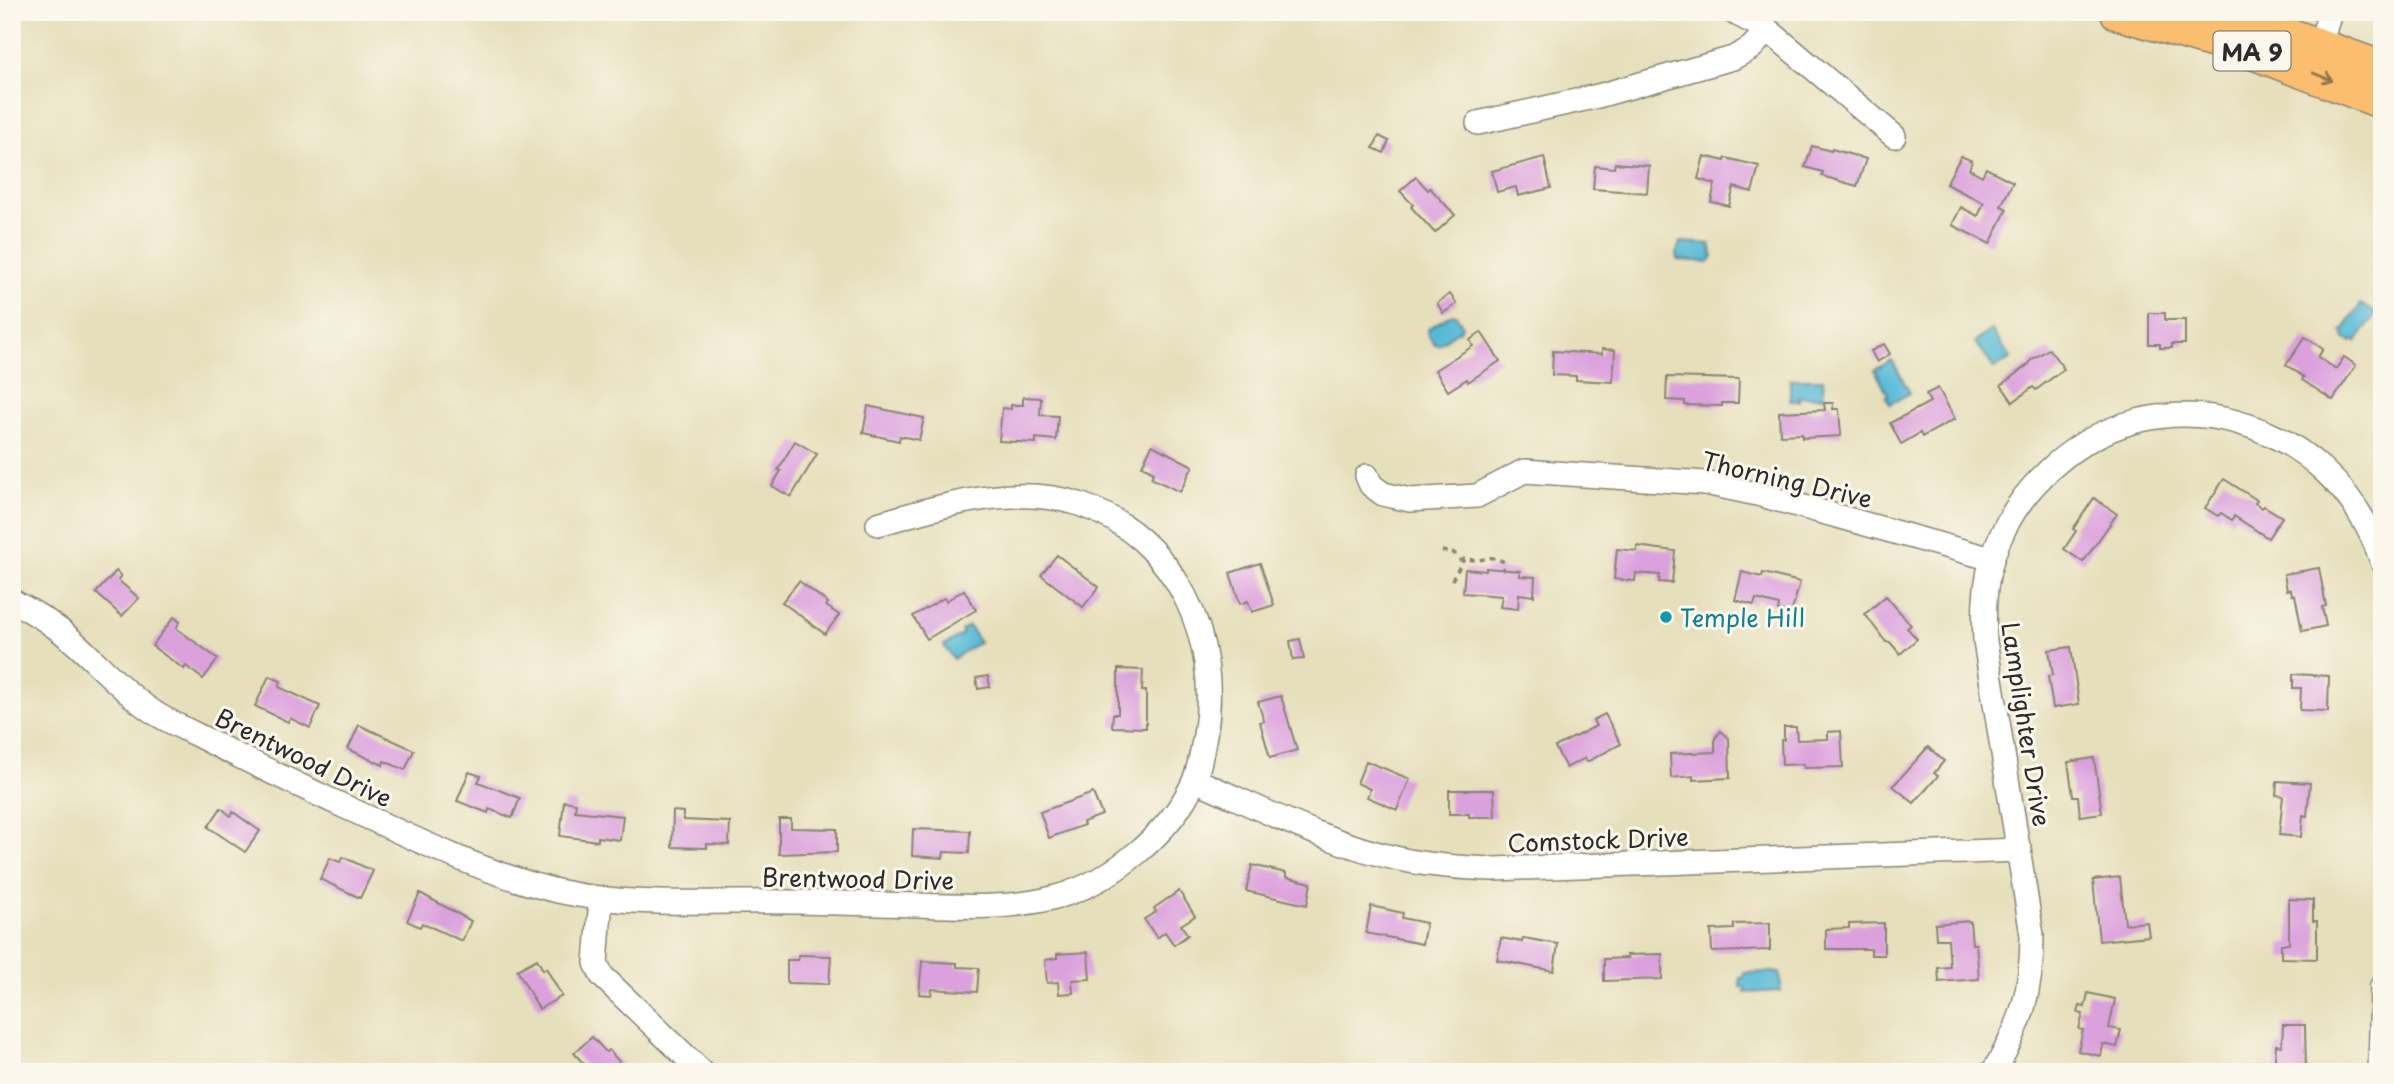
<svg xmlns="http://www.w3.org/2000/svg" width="2394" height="1084" font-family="'Playpen Sans',sans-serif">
  <rect width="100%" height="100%" fill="#fbf7ec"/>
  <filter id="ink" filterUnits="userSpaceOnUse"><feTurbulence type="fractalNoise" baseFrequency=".0143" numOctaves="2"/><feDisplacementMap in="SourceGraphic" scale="14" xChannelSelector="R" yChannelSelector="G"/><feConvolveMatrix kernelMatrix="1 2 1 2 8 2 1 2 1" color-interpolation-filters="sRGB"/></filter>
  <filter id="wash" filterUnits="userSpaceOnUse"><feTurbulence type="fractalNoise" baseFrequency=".00686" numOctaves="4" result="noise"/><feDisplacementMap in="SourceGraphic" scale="28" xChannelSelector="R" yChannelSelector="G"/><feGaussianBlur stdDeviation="1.57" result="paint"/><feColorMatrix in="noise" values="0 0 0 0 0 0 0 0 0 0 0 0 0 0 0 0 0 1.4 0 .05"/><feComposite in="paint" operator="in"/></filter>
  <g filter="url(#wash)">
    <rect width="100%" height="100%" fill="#e6dfbb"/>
    <g fill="#56b9d5" stroke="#407280" stroke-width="2">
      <polygon points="1680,242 1710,244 1713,256 1709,262 1678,260 1677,253"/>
      <polygon points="2361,304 2376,313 2356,342 2353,340 2351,342 2344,338 2345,334 2342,332"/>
      <polygon points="1452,314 1456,315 1462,325 1461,329 1438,345 1434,344 1427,333 1429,328"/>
      <polygon points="1991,330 2011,358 1995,369 1975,342"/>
      <polygon points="1892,360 1910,393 1890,404 1886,397 1888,395 1875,370"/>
      <polygon points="1790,379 1823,379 1824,397 1799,397 1799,401 1790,401"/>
      <polygon points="969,626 979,642 953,659 944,645 963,634 961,631"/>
      <polygon points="1780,972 1781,991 1745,993 1745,987 1740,987 1740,978 1744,978 1744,973"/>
    </g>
    <g id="blocks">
      <g fill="#dba1dd">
        <polygon points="1379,136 1389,141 1384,153 1373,148"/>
        <polygon points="1812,146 1831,151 1832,149 1866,159 1857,186 1822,176 1823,172 1805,167"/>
        <polygon points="1704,156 1725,161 1726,158 1759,166 1752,192 1734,187 1729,206 1711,202 1715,184 1698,179"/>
        <polygon points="1961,156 1972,161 1969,169 1982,176 1986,168 2013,182 2001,206 2007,209 1990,244 1952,225 1961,207 1978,216 1984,203 1946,184"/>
        <polygon points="1544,157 1551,188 1518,196 1516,187 1497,192 1492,171"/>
        <polygon points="1615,163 1649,166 1647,193 1593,189 1595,166 1614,168"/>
        <polygon points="1416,177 1428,190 1430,188 1455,215 1435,233 1411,207 1413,205 1400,191"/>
        <polygon points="1450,294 1457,304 1443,313 1437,303"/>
        <polygon points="2149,313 2165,313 2165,320 2185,320 2185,344 2172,344 2172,348 2160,348 2160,344 2149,344"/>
        <polygon points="1481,332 1500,361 1468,382 1467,379 1448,391 1435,370 1473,346 1470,340"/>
        <polygon points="2305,337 2323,349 2318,357 2336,369 2344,357 2356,365 2333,400 2302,380 2304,377 2286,365"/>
        <polygon points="1884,344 1890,354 1877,362 1871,351"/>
        <polygon points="1602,349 1615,350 1613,382 1576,380 1576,376 1552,375 1553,351 1602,354"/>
        <polygon points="2049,349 2064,369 2036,390 2033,387 2013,402 2001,385 2029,364 2031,360"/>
        <polygon points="1667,377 1739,379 1738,403 1722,403 1722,406 1685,405 1685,401 1666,400"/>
        <polygon points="1938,388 1955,419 1922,437 1920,433 1901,444 1890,423 1930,402 1926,394"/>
        <polygon points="1023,397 1041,398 1040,415 1058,416 1056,440 1036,438 1036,443 999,441 1002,408 1011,409 1011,405 1023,405"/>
        <polygon points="1824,403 1833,403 1833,409 1839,409 1841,436 1802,438 1802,434 1780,435 1779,412 1825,410"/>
        <polygon points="868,406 924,418 919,440 900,436 899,441 863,433"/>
        <polygon points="795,441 817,454 791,497 772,486 781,471 778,470"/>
        <polygon points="1152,445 1193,466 1180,492 1151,478 1154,472 1142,466"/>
        <polygon points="2224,479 2257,500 2255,503 2262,508 2264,506 2282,517 2268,538 2234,516 2232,520 2221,513 2218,516 2205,508"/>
        <polygon points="2094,498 2117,514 2083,562 2064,549 2076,531 2073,529"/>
        <polygon points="1637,546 1675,551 1672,583 1659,582 1660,575 1636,573 1635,581 1614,579 1617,549 1637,551"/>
        <polygon points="1057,555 1099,587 1083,607 1041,575"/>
        <polygon points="1260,563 1274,605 1252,612 1248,601 1240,604 1230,573"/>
        <polygon points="1486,568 1520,571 1520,576 1535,577 1534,596 1519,594 1518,609 1500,607 1502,596 1463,593 1465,569 1486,571"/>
        <polygon points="2319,568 2326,606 2322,607 2326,626 2302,631 2295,595 2292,595 2291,589 2287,590 2284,574"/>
        <polygon points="116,571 121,576 118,580 139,598 122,616 96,593"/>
        <polygon points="1742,572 1762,577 1763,573 1800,582 1791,614 1778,611 1779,605 1756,599 1754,605 1735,600"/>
        <polygon points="799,581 828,603 826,606 839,615 825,634 782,602"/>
        <polygon points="964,590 976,610 927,639 913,616 944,598 946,601"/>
        <polygon points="1886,596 1911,625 1907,628 1917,639 1900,654 1890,642 1886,642 1882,637 1865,614"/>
        <polygon points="174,617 180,622 176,628 218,659 203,679 186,666 184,669 152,646"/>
        <polygon points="1300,639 1304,659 1293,660 1290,641"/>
        <polygon points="2071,647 2079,704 2053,708 2048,676 2053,675 2049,650"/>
        <polygon points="1118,669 1143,670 1142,691 1146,691 1146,728 1112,727 1113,714 1118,714"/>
        <polygon points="2293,674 2329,676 2328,711 2300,710 2301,688 2293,688"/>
        <polygon points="269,676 281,681 279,687 320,706 310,728 290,718 288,722 255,706"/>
        <polygon points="988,676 990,687 978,689 976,678"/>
        <polygon points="1281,696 1297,750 1270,758 1260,722 1264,721 1258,702"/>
        <polygon points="1605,714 1621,744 1587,762 1585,758 1566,768 1555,747 1596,726 1593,720"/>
        <polygon points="359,725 414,750 405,770 384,761 383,765 348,749"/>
        <polygon points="1784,727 1796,727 1797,740 1828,739 1828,732 1841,731 1843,767 1804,768 1804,764 1782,765 1781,740 1784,740"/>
        <polygon points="1721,731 1729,738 1730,778 1693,780 1693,776 1671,778 1670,754 1715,752 1715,738"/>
        <polygon points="1928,747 1944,761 1934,773 1938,776 1914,803 1893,786"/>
        <polygon points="2094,758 2102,813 2080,816 2078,796 2073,796 2068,762"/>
        <polygon points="1366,761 1410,779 1397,810 1367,797 1370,789 1357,783"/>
        <polygon points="469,772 481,776 478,782 520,798 512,818 489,809 488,813 457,801"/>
        <polygon points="2277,781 2310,783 2307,816 2303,815 2301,837 2279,835 2283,796 2276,795"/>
        <polygon points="1449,790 1494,790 1495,817 1469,817 1469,814 1449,814"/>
        <polygon points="1093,793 1102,815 1083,822 1084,825 1049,838 1040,812"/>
        <polygon points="564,801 576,803 575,811 623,816 620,840 598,837 598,841 560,836"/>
        <polygon points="221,808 231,816 233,812 260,831 245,852 208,827"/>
        <polygon points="673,811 683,812 683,820 730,822 729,845 707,844 707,848 672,847"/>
        <polygon points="779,819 791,819 791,828 837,829 837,852 779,854"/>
        <polygon points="913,829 970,831 969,853 944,852 943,858 912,856"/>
        <polygon points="343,857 373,871 360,898 320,879 330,858 340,862"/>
        <polygon points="1252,865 1286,873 1286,877 1311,883 1307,905 1246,891"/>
        <polygon points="2120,877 2125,924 2147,922 2149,936 2099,941 2093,880"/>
        <polygon points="1179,891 1195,916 1181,925 1188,935 1174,945 1165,932 1157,938 1144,919 1156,912 1154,908"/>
        <polygon points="420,893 471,921 462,941 422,923 420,927 407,921"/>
        <polygon points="2289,899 2313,900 2313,921 2317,921 2317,959 2281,958 2281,944 2289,944"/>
        <polygon points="1371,906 1403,913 1402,918 1426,923 1422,944 1366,933"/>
        <polygon points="1970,921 1972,944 1976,944 1979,979 1939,982 1938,968 1950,967 1948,939 1936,939 1935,924"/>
        <polygon points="1770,923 1770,950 1712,952 1711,930 1734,929 1734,924"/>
        <polygon points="1884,923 1884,955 1871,955 1871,949 1826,949 1826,929 1849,928 1849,924"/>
        <polygon points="1501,938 1522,942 1523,938 1558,944 1554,971 1497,960"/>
        <polygon points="1088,952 1090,979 1072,980 1073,993 1059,994 1058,982 1047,983 1045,960 1057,958 1057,954"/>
        <polygon points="1662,954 1662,979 1604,981 1604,959 1628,958 1627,955"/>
        <polygon points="798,955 831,956 829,984 787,983 787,960 798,960"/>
        <polygon points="537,959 543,970 546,968 562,996 539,1009 517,970"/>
        <polygon points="922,961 957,963 957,967 979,968 977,992 932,989 931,995 919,994"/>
        <polygon points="2088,993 2115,999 2109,1028 2121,1030 2117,1047 2103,1044 2101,1056 2078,1051 2083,1030 2079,1029 2083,1014 2078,1013 2080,1006 2085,1007"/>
        <polygon points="2283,1025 2305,1025 2306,1072 2274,1072 2276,1045 2282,1046"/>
        <polygon points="592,1037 606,1052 609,1050 628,1072 591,1072 574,1053"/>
      </g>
    </g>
  </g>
  <g filter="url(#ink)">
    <use href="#blocks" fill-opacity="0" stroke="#888573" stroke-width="2"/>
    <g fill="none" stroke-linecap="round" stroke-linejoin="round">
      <defs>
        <g id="minor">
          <polyline points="1733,12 1768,30 1894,136"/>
          <polyline points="2320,46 2330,12"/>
          <polyline points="1478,123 1598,96 1733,58 1751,48 1768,30"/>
          <polyline points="1367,476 1371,485 1383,494 1410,500 1477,496 1524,471 1705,483 1757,494 1992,559"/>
          <path d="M12,601C34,612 55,625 74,642C101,666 126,695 158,715C174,724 191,732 207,740C251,763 296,784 341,805C405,834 470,867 538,886C621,910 712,900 797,902C837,903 877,904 918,905C963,907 1012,909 1056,897C1110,883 1172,832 1194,781C1200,767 1202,750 1205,735C1222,640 1176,536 1079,504C1014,483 941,506 878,524"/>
          <path d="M1195,780C1262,809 1331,845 1404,860C1434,866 1463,868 1494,869L2020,850"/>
          <polyline points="601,898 596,963 602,976 702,1072"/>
          <path d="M1993,1072C2022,1025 2032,990 2032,935L1985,641C1984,623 1984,606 1986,588C1991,546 2013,505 2043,476C2154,363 2333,416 2382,561"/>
          <polyline points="2380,1072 2382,986"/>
        </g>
        <g id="highway">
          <polyline points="2118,12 2254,52 2382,101"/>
          <polyline points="2222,12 2382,69"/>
        </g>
      </defs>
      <use href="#minor" stroke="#888573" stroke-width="26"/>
      <use href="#highway" stroke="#888573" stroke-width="38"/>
      <g stroke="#888573" stroke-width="3.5" stroke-dasharray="5 5" stroke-linecap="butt">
        <polyline points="2362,12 2382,18"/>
        <polyline points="1442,551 1454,553 1461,561"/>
        <path d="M1452,580L1464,559C1468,559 1472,560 1476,560C1488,560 1490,554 1504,562L1503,570"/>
      </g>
      <use href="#minor" stroke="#fff" stroke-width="23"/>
      <use href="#highway" stroke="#fbbd6e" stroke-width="35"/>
    </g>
    <defs><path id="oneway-shaft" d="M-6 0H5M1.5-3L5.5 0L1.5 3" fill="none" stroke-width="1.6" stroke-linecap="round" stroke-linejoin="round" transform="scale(1.75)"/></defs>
    <use stroke="#93744c" href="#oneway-shaft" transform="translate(2323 77) rotate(22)"/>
  </g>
  <circle fill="#0f9aa8" stroke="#fbf7ec" stroke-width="2.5" cx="1666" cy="617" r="7"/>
  <g text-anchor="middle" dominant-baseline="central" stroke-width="6" stroke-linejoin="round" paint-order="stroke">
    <rect fill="#fbf7ec" stroke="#696865" stroke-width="2" x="2213.5" y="31.5" width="77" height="39" rx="5"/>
    <g font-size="23" font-weight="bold" fill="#2b2b2b">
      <text x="2252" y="51">MA 9</text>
    </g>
    <g font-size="24" fill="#2b2b2b" stroke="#fbf7ec">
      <text transform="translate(1787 479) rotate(13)">Thorning Drive</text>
      <text transform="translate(2027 724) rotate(81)">Lamplighter Drive</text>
      <text transform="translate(304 757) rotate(26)">Brentwood Drive</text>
      <text transform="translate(1598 839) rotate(-2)">Comstock Drive</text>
      <text transform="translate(858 878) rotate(1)">Brentwood Drive</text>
    </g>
    <g font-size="24" fill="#0d838f" stroke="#fbf7ec" text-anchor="start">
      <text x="1680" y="617">Temple Hill</text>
    </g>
  </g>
  <rect width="2394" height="1084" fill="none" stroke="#fbf7ec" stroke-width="42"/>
</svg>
